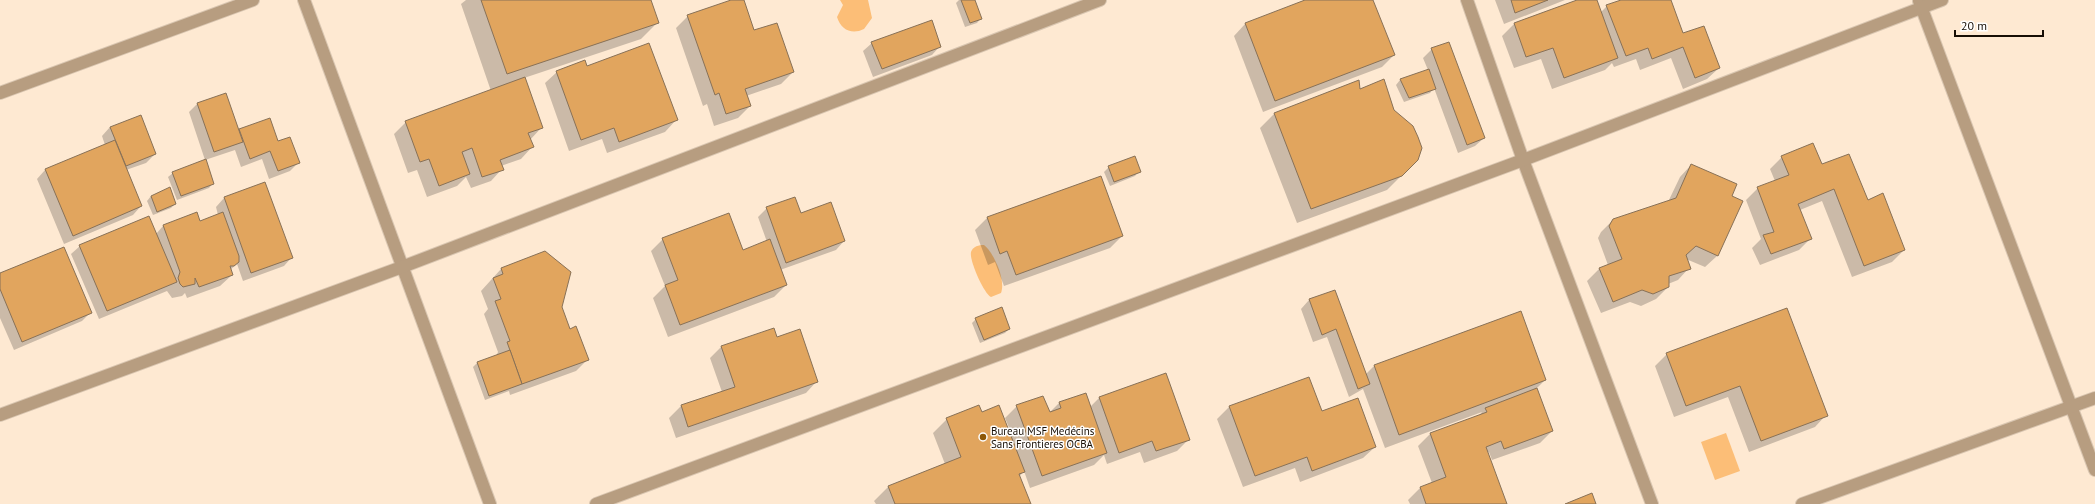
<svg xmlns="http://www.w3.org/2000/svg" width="2095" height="504" font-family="'PT Sans',sans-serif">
  <rect width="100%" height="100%" fill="#fee9d2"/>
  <g fill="#fcbe77">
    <path d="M840,0H868L872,18L864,29C852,35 841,30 837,17L843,5Z"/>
    <path d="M984,245C994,253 1006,280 1001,293L991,297C984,294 969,260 971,252C973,246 979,245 984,245Z"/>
    <polygon points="1726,433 1740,471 1715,480 1701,442"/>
  </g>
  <g fill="#0003">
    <polygon points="466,0 650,0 658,22 641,39 524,78 542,127 530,140 532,147 521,159 501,166 502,169 491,181 471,188 466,177 457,186 427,197 417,170 408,173 394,134 406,122 491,91 461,4"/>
    <polygon points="735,0 743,0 754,32 793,72 781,84 746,96 750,106 738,118 714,126 707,104 703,106 676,28 688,16"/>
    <polygon points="959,0 974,0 981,18 977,23 965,27 956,3"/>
    <polygon points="1307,0 1372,0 1394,55 1382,67 1263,112 1234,36 1245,24"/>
    <polygon points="1495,0 1565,0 1504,24"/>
    <polygon points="1580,0 1596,0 1600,13 1607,6 1623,0 1670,0 1683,35 1719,68 1707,79 1683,89 1671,58 1640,70 1636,59 1614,67 1612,63 1605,70 1552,89 1541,59 1514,68 1502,36 1514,24"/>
    <polygon points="872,43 940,46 932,55 873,77 863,51"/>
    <polygon points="1432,49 1484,138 1475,146 1458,153 1434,88 1430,93 1404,102 1396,85 1400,80 1428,70 1423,58"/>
    <polygon points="587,67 676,120 665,132 607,153 602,139 569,151 545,83 557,72"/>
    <polygon points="1358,81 1359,91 1403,174 1387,190 1297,223 1260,128 1274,114"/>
    <polygon points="198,103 238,130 269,119 278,143 298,163 290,171 269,179 262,159 241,167 235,150 205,160 189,112"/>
    <polygon points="110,127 155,154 146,163 126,170 141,206 133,215 64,244 37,179 45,170 105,145 102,136"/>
    <polygon points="1782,157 1822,166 1867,201 1904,250 1892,262 1852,277 1822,201 1800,210 1811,238 1799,250 1760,265 1752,248 1761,239 1746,200 1758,188 1775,181 1770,169"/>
    <polygon points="1691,165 1731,197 1717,256 1705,267 1686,259 1689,268 1678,280 1668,284 1668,287 1656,299 1641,306 1630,302 1601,313 1587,281 1599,269 1608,265 1598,238 1601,232 1613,220 1668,202 1680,177"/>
    <polygon points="1109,167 1139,171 1135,176 1110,186 1104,172"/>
    <polygon points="173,173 213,183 209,188 177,200 168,177"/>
    <polygon points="1100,177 1122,236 1110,248 1004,286 995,262 988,265 975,230 987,218"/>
    <polygon points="265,183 292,257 284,266 243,281 237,264 230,270 232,275 220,286 187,298 185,293 182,296 172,298 167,291 99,319 71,254 80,246 156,234 163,226 199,222 218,215 216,207 224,198"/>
    <polygon points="151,196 175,204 171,208 153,215 147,201"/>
    <polygon points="767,208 800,214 844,241 836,250 780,270 786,285 774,297 668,337 653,298 665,286 651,251 663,239 742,251 767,242 758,217"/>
    <polygon points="545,252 561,307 570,330 588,359 576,371 510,395 509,391 485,400 473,367 477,363 496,356 498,352 484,314 488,309 481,291 501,269"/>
    <polygon points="0,274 91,312 82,321 14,350 0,318"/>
    <polygon points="1335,291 1366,374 1374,366 1520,312 1545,380 1536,389 1552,431 1540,443 1492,460 1489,452 1487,453 1506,504 1410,504 1408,500 1420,488 1432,483 1418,446 1430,434 1478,417 1482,412 1385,448 1363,389 1349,397 1327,337 1313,342 1301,309 1309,300"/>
    <polygon points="976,319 1009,329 1005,333 980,343 972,323"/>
    <polygon points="776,339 817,381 806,393 676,438 669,418 681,406 722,392 710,358 722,346"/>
    <polygon points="1667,354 1826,415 1815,427 1749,452 1728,397 1674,417 1655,366"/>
    <polygon points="1166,374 1189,439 1177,451 1144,463 1140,452 1107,464 1104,455 1094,465 1030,488 1024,471 1019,477 1030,504 876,504 874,501 888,487 945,464 933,433 947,419 982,413 1008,431 1010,430 1005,418 1017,406 1049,413 1059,403 1085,394 1090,407 1099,398"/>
    <polygon points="1308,378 1321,412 1375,447 1363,458 1300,482 1295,468 1243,487 1217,419 1229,407"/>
  </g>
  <g fill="#e1a55e" stroke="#887157">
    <polygon points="481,0 651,0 659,23 507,74"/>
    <polygon points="731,0 744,0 754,30 777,23 794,72 745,89 751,106 726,114 719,93 715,95 687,15"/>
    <polygon points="961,0 975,0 982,19 970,23"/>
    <polygon points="1305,0 1373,0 1395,55 1275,101 1245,23"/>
    <polygon points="1511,0 1548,0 1515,13"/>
    <polygon points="1577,0 1597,0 1618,58 1564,78 1553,48 1526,57 1514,23"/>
    <polygon points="1621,0 1671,0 1683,33 1704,26 1720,68 1695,78 1683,47 1652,59 1648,48 1626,56 1606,5"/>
    <polygon points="932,20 941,47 882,69 871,42"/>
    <polygon points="1449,42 1485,138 1467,145 1431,48"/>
    <polygon points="649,43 678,120 619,142 614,128 581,140 556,71 585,60 587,66"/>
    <polygon points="1429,69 1436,89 1409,98 1400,79"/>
    <polygon points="525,77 543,128 528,133 534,147 500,160 504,170 482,177 472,148 462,152 470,174 439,186 429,159 420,162 405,121"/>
    <polygon points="1384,79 1394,110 1413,126 1418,137 1422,148 1418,160 1402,176 1311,209 1274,113 1359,80 1360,89"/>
    <polygon points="226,93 243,142 214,152 197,103"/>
    <polygon points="141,115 156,154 126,166 110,127"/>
    <polygon points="270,118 278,141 290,137 300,163 278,171 270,151 250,159 239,129"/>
    <polygon points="115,140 142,206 73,236 45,169"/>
    <polygon points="1813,143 1822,164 1849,154 1868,200 1883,193 1905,250 1864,266 1834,189 1798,204 1812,239 1771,254 1763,235 1774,232 1757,187 1789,175 1781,156"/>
    <polygon points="1135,156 1141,172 1114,182 1108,166"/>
    <polygon points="206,159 214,184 181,196 172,172"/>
    <polygon points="1691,164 1737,184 1732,196 1743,201 1718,256 1696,246 1686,255 1691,269 1669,276 1669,287 1653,294 1642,290 1613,302 1599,268 1622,259 1609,226 1613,219 1676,198"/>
    <polygon points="1101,176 1123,236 1016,275 1007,251 1000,254 987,217"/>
    <polygon points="265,182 293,258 251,273 224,197"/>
    <polygon points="170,187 176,204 157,212 151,196"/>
    <polygon points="795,197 801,213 831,202 845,241 786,263 766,207"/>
    <polygon points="197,212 200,221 223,212 239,256 239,262 234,266 230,266 233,275 199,287 195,278 195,284 183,287 180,284 178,278 180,272 163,225"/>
    <polygon points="729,213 743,250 770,239 787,285 680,325 665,285 678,280 662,238"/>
    <polygon points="149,216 177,282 107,311 79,245"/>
    <polygon points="64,247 92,313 22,342 0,289 0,273"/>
    <polygon points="545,251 571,272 562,307 570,329 576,326 589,360 522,384 507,342 510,341 495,301 501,299 493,278 503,274 501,268"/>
    <polygon points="1335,290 1370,384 1358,389 1336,329 1322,335 1309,299"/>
    <polygon points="1002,307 1010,329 984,340 975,318"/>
    <polygon points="1787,308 1828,416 1761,441 1740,386 1686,406 1666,353"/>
    <polygon points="1521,311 1546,380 1399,435 1374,365"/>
    <polygon points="774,328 777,337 800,329 818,382 688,427 681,405 735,387 721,346"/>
    <polygon points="510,350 522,384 489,396 477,362"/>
    <polygon points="1166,373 1190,440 1156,451 1152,441 1119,453 1099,397"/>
    <polygon points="1309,377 1322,411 1358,398 1376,447 1312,471 1307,457 1255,476 1229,406"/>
    <polygon points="1537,388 1553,431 1504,449 1501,441 1486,447 1507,504 1426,504 1420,487 1446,477 1430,433 1487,412 1485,408"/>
    <polygon points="1086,393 1107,453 1042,476 1016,405 1043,396 1050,412 1061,408 1059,402"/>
    <polygon points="979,405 982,412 999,405 1025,472 1019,474 1031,504 895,504 888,486 961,457 946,418"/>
    <polygon points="1592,493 1596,504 1565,504"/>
  </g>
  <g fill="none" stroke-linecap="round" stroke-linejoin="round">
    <defs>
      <g id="minor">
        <polyline points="304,0 490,504"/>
        <polyline points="1467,0 1523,160 1652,504"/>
        <polyline points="1919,1 2095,470"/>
        <polyline points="0,93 253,0"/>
        <polyline points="0,415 402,267 1100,0"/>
        <polyline points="596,504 1523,160 1942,0"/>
        <polyline points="1802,504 2095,398"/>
      </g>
    </defs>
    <use href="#minor" stroke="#d9c6b1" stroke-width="14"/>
    <use href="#minor" stroke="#b79d80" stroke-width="12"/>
  </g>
  <circle fill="#8d5808" stroke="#fff" stroke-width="1.5" cx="983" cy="437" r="4"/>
  <g text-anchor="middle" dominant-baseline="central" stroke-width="3" stroke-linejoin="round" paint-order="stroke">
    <g font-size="11" fill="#170e05" stroke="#fff" text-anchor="start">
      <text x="991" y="431">Bureau MSF Medécins<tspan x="991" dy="13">Sans Frontieres OCBA</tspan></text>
    </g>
  </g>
  <path d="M1955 30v6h88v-6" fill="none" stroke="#170e05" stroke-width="2"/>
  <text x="1961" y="30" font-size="12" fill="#170e05" stroke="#ffffff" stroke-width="3" paint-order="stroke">20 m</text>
</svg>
